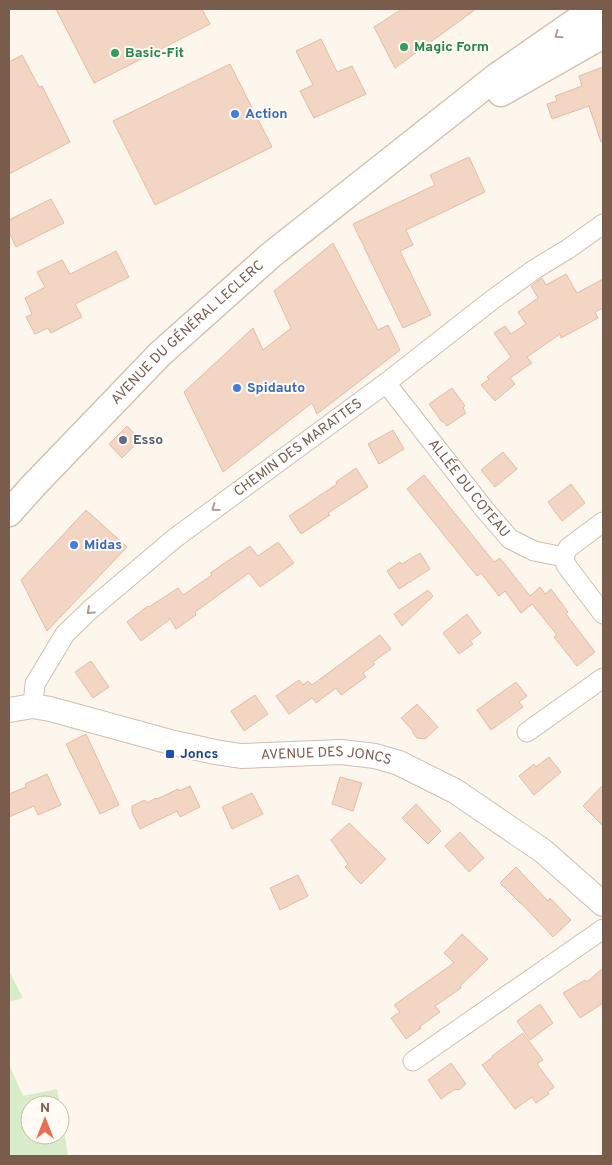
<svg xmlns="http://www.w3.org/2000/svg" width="612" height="1165" font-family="Overpass,sans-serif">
  <rect width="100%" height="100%" fill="#fdf6ec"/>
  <g fill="#d8ecc9">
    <polygon points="9,971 23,998 9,1002"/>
    <polygon points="9,1064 23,1096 57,1089 60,1105 30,1105 30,1135 60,1135 60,1105 68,1156 9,1156"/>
  </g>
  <g fill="#f3d5c3" stroke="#e6bba3">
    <polygon points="56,9 202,9 210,24 94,83"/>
    <polygon points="402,9 476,9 395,68 374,27"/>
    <polygon points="321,39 337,72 352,66 366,94 314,118 300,91 313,85 296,51"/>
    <polygon points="22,55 39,87 42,86 70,142 9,174 9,62"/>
    <polygon points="230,64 272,147 155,205 113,121"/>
    <polygon points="603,67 603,142 601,142 589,106 552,119 547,104 557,101 555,96 582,86 579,76"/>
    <polygon points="469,157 485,192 406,230 413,245 400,251 431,315 403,328 353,224 435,185 430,175"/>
    <polygon points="51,199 64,223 16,247 9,232 9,220"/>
    <polygon points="333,243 378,330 388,325 400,350 317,414 312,403 223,472 184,392 253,328 263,350 291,328 274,291"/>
    <polygon points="116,251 129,277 75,304 82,317 51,333 48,328 35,334 26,317 32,314 25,298 45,287 37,272 62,260 70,274"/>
    <polygon points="566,274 577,293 603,279 603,308 595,312 598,318 561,338 560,334 527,357 532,363 510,378 515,384 495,401 481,385 489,379 487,377 511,357 494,333 505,326 511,334 526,324 518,312 538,298 531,286 542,278 546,285"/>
    <polygon points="452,388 465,406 463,408 466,413 447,426 443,421 442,422 429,404"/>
    <polygon points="127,426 140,440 122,458 109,444"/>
    <polygon points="393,430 404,449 379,464 368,444"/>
    <polygon points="503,452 517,469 495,487 481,470"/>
    <polygon points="356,468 368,487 328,513 330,515 301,534 289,516 337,484 336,482"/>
    <polygon points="424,475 494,562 500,558 530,596 540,587 545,594 551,589 568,612 566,614 595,652 577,666 554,637 557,635 532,604 521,613 505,591 499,596 481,573 477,576 407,489"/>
    <polygon points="571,484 585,503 562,521 548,502"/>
    <polygon points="86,510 127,547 47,631 21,580"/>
    <polygon points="278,542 294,563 260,587 249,573 195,612 196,615 176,629 170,619 141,641 127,622 148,606 149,607 178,588 183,595 212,575 210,573 250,546 258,556"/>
    <polygon points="420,553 430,569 399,589 387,571 400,562 402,564"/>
    <polygon points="428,590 433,596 402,626 394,614"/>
    <polygon points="467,614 481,633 470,641 473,644 459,654 443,633"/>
    <polygon points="380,635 391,649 373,662 375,664 363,673 366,677 341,695 336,688 316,703 312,698 289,714 276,696 299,680 303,685 308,681 312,685"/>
    <polygon points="91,661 109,687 93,698 75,672"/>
    <polygon points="516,682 527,696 519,702 523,707 491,730 477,710"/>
    <polygon points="255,695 268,714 244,731 231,711"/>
    <polygon points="417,704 438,727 425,739 417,738 413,733 413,731 401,718"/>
    <polygon points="86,734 119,805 100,814 66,744"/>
    <polygon points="549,757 561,772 534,795 519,776 534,764 536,767"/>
    <polygon points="47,774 61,805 38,815 34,806 9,817 9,794 26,787 25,784"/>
    <polygon points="340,777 362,783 353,811 332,804"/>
    <polygon points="603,785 603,826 583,806"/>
    <polygon points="190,786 200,807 180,817 177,811 140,829 132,812 132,806 145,800 147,803 156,798 157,799 178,789 179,791"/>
    <polygon points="252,793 263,814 232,829 222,807"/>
    <polygon points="416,804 441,831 428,844 402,818"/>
    <polygon points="349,823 386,859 361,884 345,867 348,864 331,840"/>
    <polygon points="460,832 484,858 469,872 445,846"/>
    <polygon points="516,867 548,901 550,898 571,920 553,937 521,903 520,903 500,883"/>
    <polygon points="298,875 308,896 280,910 270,888"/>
    <polygon points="462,934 488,959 460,986 461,988 435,1006 440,1012 419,1027 421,1028 406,1039 391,1018 400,1012 394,1005 454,963 444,953"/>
    <polygon points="603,968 603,1003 580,1018 563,993 585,980 587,982"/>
    <polygon points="540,1004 553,1023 530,1040 517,1021"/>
    <polygon points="523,1033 543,1060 537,1064 554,1087 548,1092 549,1094 536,1103 532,1097 515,1109 482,1065 493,1057 492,1056"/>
    <polygon points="451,1063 466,1084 459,1090 455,1089 441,1099 428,1080"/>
  </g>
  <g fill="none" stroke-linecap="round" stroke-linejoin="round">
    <defs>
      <g id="minor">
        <path id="s1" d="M386,383L485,510L510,539L534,551L564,557"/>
        <polyline points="564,557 566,565 603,614"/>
        <polyline points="564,557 568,548 603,522"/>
        <path id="s2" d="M33,706L35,684L65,634L91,609L175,538L386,383L492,300L535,269L568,249L603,224"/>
        <polyline points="527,732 603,678"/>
        <polyline points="413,1061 603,929"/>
      </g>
      <g id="tertiary">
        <path id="s3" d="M9,710L33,706L50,709L174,743L215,752L241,756L341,752L375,756L399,763L455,791L543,851L603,904"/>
      </g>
      <g id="secondary">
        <polyline points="501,93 603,35"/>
        <path id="s4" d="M9,513L34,485L160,354L271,255L496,77L581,18L599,9"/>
      </g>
    </defs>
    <use href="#minor" stroke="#d1beb0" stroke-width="21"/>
    <use href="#tertiary" stroke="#d1beb0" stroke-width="26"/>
    <use href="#secondary" stroke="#d6c0b0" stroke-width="29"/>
    <use href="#minor" stroke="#fff" stroke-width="19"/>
    <use href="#tertiary" stroke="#fff" stroke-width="24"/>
    <use href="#secondary" stroke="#fff" stroke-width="26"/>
  </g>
  <defs><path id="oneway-chevron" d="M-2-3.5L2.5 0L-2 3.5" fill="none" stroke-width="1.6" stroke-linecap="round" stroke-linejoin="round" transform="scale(1.25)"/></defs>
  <g stroke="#af9d94">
    <use href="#oneway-chevron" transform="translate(558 35) rotate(145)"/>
    <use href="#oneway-chevron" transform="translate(215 508) rotate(144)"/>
    <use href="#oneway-chevron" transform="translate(90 611) rotate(138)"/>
  </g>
  <g fill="#2e9e5b" stroke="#fffaf3" stroke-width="2">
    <circle cx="404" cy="47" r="5"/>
    <circle cx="115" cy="53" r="5"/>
  </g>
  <g fill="#3f7fe0" stroke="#fffaf3" stroke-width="2">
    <circle cx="235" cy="114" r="5"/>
    <circle cx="237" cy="388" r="5"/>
    <circle cx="74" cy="545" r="5"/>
  </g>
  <circle fill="#5c6f8a" stroke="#fffaf3" stroke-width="2" cx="123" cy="440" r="5"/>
  <rect fill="#1a4fb4" stroke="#fffaf3" stroke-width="2" x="165" y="749" width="10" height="10" rx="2.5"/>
  <g text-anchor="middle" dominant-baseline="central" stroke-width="4" stroke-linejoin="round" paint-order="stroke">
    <g font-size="14" font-weight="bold" fill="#27864d" stroke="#fffaf3" text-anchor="start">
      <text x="414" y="47">Magic Form</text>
      <text x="125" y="53">Basic-Fit</text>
    </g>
    <g font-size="14" font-weight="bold" fill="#366cbe" stroke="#fffaf3" text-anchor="start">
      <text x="245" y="114">Action</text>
      <text x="247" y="388">Spidauto</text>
      <text x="84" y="545">Midas</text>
    </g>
    <g font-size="14" fill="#7a5c4d" stroke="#fffaf3">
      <text stroke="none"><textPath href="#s4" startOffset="254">AVENUE DU GÉNÉRAL LECLERC</textPath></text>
      <text stroke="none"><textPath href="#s2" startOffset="379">CHEMIN DES MARATTES</textPath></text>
      <text stroke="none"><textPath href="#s1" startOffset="134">ALLÉE DU COTEAU</textPath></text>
      <text stroke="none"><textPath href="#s3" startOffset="324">AVENUE DES JONCS</textPath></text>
    </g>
    <g font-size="14" font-weight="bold" fill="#4e5e75" stroke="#fffaf3" text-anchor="start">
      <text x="133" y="440">Esso</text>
    </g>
    <g font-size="14" font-weight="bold" fill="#164399" stroke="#fffaf3" text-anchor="start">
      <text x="180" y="754">Joncs</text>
    </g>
  </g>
  <rect width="612" height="1165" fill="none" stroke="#7a5c4d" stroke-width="20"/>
  <g transform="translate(45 1120)"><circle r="24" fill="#fffaf3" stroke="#cabbb1"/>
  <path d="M0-4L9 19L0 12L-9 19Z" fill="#e76f51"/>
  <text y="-8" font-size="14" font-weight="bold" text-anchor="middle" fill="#7a5c4d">N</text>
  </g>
</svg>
